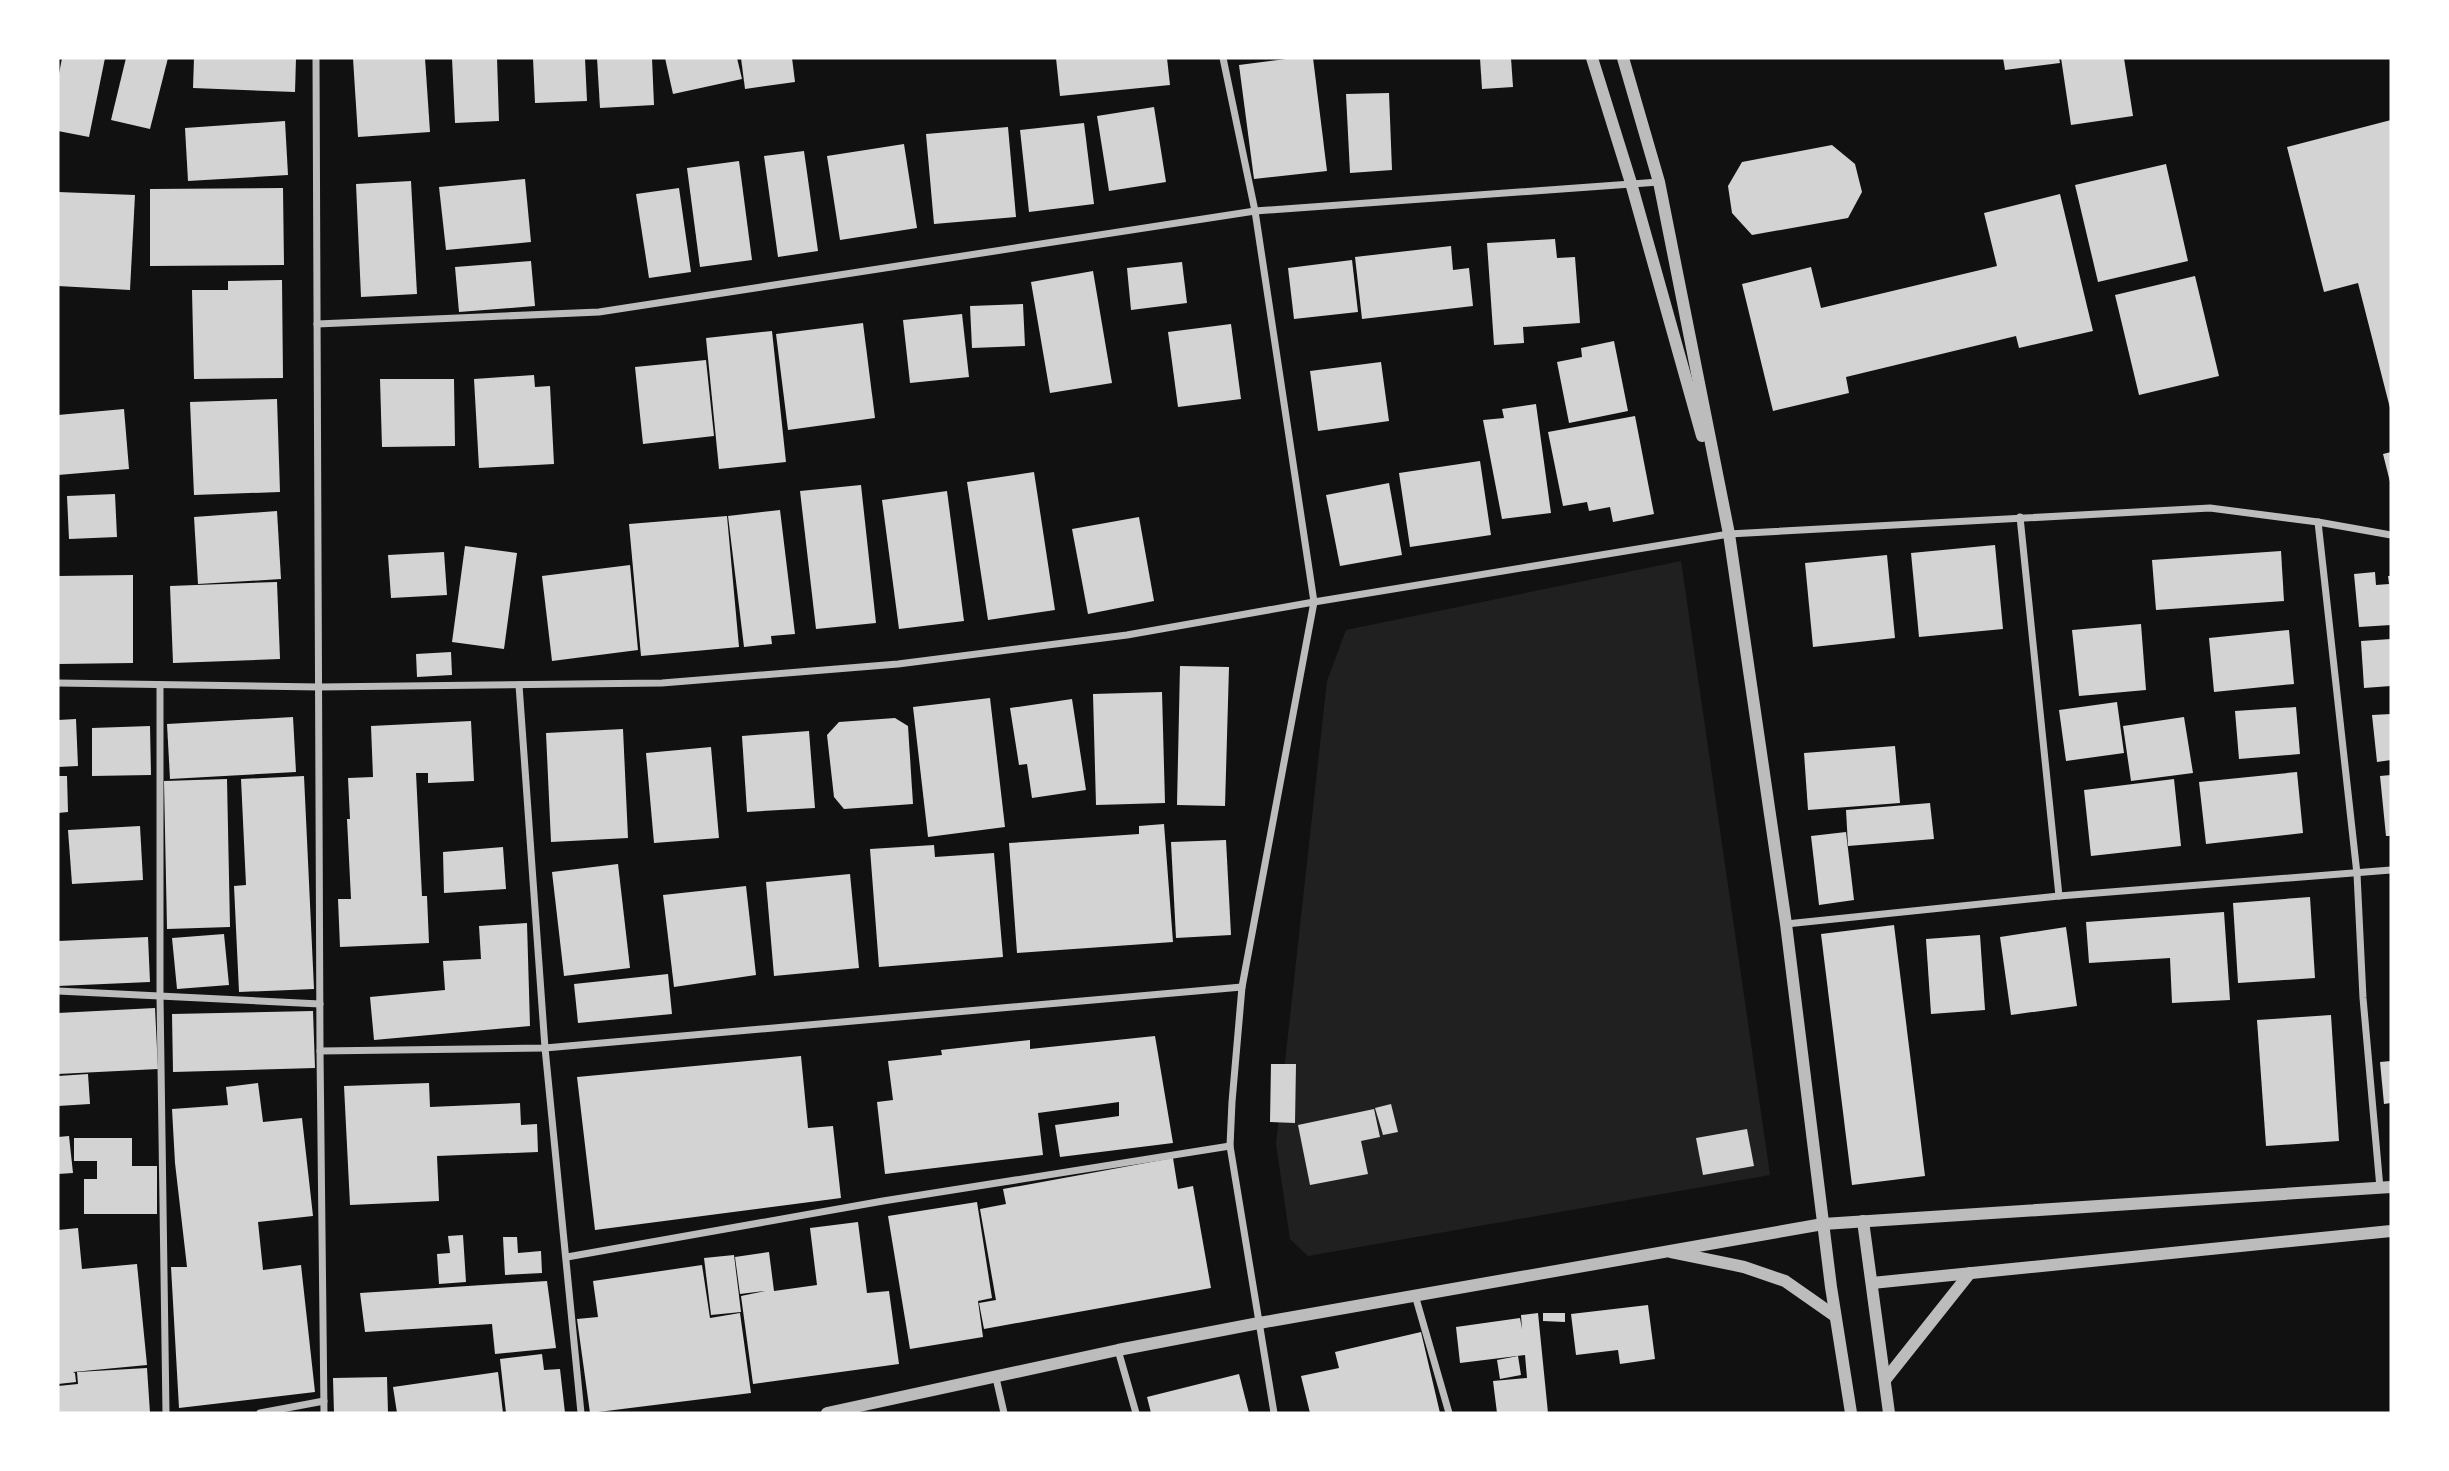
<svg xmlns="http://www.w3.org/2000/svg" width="2449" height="1471" font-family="'DM Sans',sans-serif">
  <rect width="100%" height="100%" fill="#111"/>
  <polygon fill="#202020" points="1681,561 1770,1175 1308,1256 1290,1239 1276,1144 1327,681 1346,630"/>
  <g fill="#d3d3d3">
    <polygon points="62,58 105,58 89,137 58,131 58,79"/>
    <polygon points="126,58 168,58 150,129 111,120"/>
    <polygon points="194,58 296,58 295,92 193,88"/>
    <polygon points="353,58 425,58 430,132 358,137"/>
    <polygon points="452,58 497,58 499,121 455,123"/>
    <polygon points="533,58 585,58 587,101 535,103"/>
    <polygon points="597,58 652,58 654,105 600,108"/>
    <polygon points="665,58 737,58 742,79 673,94"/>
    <polygon points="741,58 792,58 795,82 745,89"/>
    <polygon points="1056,58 1167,58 1170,85 1060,96"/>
    <polygon points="1294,58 1313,58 1327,171 1254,179 1239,65"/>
    <polygon points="1480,58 1511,58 1513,87 1482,89"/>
    <polygon points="2003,58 2059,58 2060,63 2005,70"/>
    <polygon points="2061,58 2124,58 2133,116 2071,125"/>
    <polygon points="1389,93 1392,170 1350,173 1346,94"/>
    <polygon points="1154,107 1166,182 1109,191 1097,116"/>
    <polygon points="2391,120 2391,407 2390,408 2358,283 2324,292 2287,147"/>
    <polygon points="285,121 288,175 188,181 185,128"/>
    <polygon points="1084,123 1094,204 1029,212 1020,130"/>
    <polygon points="1008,127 1016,217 934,224 926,134"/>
    <polygon points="904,144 917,228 840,240 827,156"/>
    <polygon points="1832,145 1855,164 1862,192 1848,218 1752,235 1732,213 1728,186 1742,162"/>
    <polygon points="804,151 818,251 778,257 764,156"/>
    <polygon points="739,161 752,260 700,267 687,168"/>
    <polygon points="2166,164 2188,261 2098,282 2075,185"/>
    <polygon points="525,179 531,242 446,250 439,187"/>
    <polygon points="411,181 417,294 361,297 356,184"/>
    <polygon points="283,188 284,265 150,266 150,189"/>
    <polygon points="679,188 691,272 649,278 636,194"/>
    <polygon points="58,192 135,195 130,290 58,286"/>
    <polygon points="2060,194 2093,331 2019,348 2016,336 1846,377 1849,393 1773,411 1742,284 1811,267 1821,308 1997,266 1984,213"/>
    <polygon points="1555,239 1557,258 1575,257 1580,323 1523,327 1524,343 1494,345 1487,243"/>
    <polygon points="1451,246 1453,270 1469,268 1473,306 1362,319 1355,257"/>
    <polygon points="1352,260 1358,312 1294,319 1288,268"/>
    <polygon points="531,261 535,306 459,312 455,267"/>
    <polygon points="1182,262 1187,303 1131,310 1127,268"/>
    <polygon points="1093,271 1112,383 1050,393 1031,282"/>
    <polygon points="2195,276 2219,376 2139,395 2115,295"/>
    <polygon points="282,280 283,378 194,379 192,290 228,290 228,281"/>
    <polygon points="1023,304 1025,346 972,348 970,306"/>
    <polygon points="962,314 969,377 910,383 903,320"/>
    <polygon points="863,323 875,418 788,430 776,334"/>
    <polygon points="1231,324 1241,399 1178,407 1168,332"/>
    <polygon points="772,331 786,462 719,469 706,338"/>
    <polygon points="1614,341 1628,411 1569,423 1557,362 1582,357 1581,348"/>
    <polygon points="706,360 714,436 643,444 635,367"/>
    <polygon points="1381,362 1389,421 1318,431 1310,371"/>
    <polygon points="534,375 535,387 550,386 554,464 479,468 474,379"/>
    <polygon points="380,379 454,379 455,446 382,447"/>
    <polygon points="277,399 280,492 194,495 190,402"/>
    <polygon points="1536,404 1551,513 1502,519 1483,420 1504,418 1502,409"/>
    <polygon points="124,409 129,469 58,475 58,415"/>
    <polygon points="1635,416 1654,514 1613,522 1610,507 1589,511 1587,502 1563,506 1548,432"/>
    <polygon points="2391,452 2391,482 2390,482 2383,454"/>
    <polygon points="1480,461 1491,535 1410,547 1399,473"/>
    <polygon points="1034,472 1055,610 988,620 967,482"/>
    <polygon points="1389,483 1402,555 1340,566 1326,495"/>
    <polygon points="861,485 876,623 816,629 800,491"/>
    <polygon points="947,491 964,621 899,629 882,500"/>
    <polygon points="115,494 117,537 69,539 67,496"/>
    <polygon points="780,510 795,634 771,636 772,644 744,647 728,516"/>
    <polygon points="277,511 281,579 198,584 194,517"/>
    <polygon points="727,516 739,647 641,656 629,524"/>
    <polygon points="1139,517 1154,601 1088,614 1072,529"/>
    <polygon points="1995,545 2003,629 1919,637 1911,553"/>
    <polygon points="465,546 517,553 504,649 452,642"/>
    <polygon points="2281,551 2284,601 2156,610 2152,560"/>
    <polygon points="444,552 447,595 391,598 388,555"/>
    <polygon points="1887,555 1895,638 1813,647 1805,563"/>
    <polygon points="630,565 638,650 552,661 542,576"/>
    <polygon points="2375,572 2376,585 2389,584 2388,576 2391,576 2391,625 2359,627 2354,574"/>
    <polygon points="133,575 133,663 58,664 58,576"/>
    <polygon points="277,582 280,659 173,663 170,586"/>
    <polygon points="2141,624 2146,690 2079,696 2072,630"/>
    <polygon points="2289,630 2294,684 2214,692 2209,638"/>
    <polygon points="2391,639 2391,686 2364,688 2361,641"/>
    <polygon points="451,652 452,675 417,677 416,654"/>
    <polygon points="1180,666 1229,667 1225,806 1177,805"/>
    <polygon points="1162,692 1165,803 1096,805 1093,694"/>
    <polygon points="990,698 1005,827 928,837 913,707"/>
    <polygon points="1072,699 1086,790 1032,798 1027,764 1019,765 1010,708"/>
    <polygon points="2117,702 2124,753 2066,761 2059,710"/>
    <polygon points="2296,707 2300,754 2239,759 2235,711"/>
    <polygon points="2391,714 2391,760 2377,762 2372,715"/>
    <polygon points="293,717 296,772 170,779 167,724"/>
    <polygon points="2184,717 2193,773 2131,781 2123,726"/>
    <polygon points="895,718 908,726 913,804 844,809 834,797 827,735 839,722"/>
    <polygon points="76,719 78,766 58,767 58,720"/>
    <polygon points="471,721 474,781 428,783 428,773 416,773 422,896 427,896 429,943 340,947 338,899 351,899 347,819 350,819 348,778 373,777 371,726"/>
    <polygon points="150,726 151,775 92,776 92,728"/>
    <polygon points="623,729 628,838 551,842 546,733"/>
    <polygon points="809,731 815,808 747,812 742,736"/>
    <polygon points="1895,746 1900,803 1808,810 1804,753"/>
    <polygon points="711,747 719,838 654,843 646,753"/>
    <polygon points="2297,772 2303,833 2206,844 2199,782"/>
    <polygon points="2391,775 2391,836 2386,836 2380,776"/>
    <polygon points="58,776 67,776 68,812 58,813"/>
    <polygon points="304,776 314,989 239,992 234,886 246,885 241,779"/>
    <polygon points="227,779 230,927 167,929 164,781"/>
    <polygon points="2174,779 2181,846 2091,856 2084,790"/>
    <polygon points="1930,803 1934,839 1848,846 1846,810"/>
    <polygon points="1164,824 1173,942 1017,953 1009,843 1139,834 1139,826"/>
    <polygon points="140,826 143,880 72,884 68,830"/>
    <polygon points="1846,832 1854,900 1819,905 1811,836"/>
    <polygon points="1226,840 1231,935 1176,938 1171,842"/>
    <polygon points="934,845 935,857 994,853 1003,957 879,967 870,849"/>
    <polygon points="503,847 506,889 444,893 443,852"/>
    <polygon points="618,864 630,968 564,976 552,872"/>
    <polygon points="850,874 859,968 774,976 766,882"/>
    <polygon points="746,886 756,975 674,987 663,895"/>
    <polygon points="2310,897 2315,978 2238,983 2233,903"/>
    <polygon points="2224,912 2230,1000 2172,1003 2170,958 2089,963 2086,922"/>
    <polygon points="527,923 530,1026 374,1040 370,997 445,990 443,961 481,959 479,926"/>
    <polygon points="1894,925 1925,1176 1852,1185 1821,934"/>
    <polygon points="2066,927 2077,1006 2011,1015 2000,937"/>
    <polygon points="224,934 229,985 177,989 172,938"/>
    <polygon points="1980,935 1985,1010 1931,1014 1926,939"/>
    <polygon points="148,937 150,982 58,986 58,941"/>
    <polygon points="668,974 672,1014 578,1023 574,984"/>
    <polygon points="155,1008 158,1069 58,1074 58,1013"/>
    <polygon points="313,1011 315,1068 173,1072 172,1014"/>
    <polygon points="2331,1015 2339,1141 2266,1146 2257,1020"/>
    <polygon points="1155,1036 1173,1143 1060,1157 1055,1125 1119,1116 1119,1102 1038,1113 1043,1155 885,1174 877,1102 893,1100 888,1061 942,1055 941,1050 1030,1040 1030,1049"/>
    <polygon points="801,1056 808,1128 833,1126 841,1198 595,1230 577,1077"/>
    <polygon points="2391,1061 2391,1103 2384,1104 2380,1062"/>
    <polygon points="1271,1064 1296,1064 1295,1123 1270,1122"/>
    <polygon points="88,1074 90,1104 58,1106 58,1076"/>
    <polygon points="258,1083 263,1122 302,1118 313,1216 258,1222 263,1270 301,1265 315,1392 179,1408 171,1267 187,1267 175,1163 172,1109 228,1105 226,1087"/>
    <polygon points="429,1083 430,1107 520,1103 521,1125 537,1124 538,1152 437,1156 439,1201 350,1205 344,1086"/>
    <polygon points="1391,1104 1398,1132 1383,1135 1375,1108"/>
    <polygon points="1374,1109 1380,1137 1361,1141 1368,1174 1310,1185 1298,1125"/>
    <polygon points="1747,1129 1754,1166 1703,1175 1696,1138"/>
    <polygon points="69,1136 73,1173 58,1174 58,1137"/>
    <polygon points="74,1138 132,1138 132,1166 157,1166 157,1214 84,1214 84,1179 97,1179 97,1161 74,1161"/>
    <polygon points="1173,1158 1178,1189 1193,1186 1211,1288 984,1329 979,1303 996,1300 980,1209 1006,1204 1003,1189"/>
    <polygon points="977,1202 992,1298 978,1301 983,1337 910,1349 888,1216"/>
    <polygon points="858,1222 867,1293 889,1291 899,1364 753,1384 741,1296 765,1291 740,1294 735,1257 769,1252 774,1291 817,1285 810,1228"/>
    <polygon points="78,1228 82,1269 137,1264 147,1365 73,1372 75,1373 76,1382 58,1384 58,1230"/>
    <polygon points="463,1235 466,1282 439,1284 437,1254 450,1253 448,1236"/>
    <polygon points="503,1237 517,1237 518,1253 541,1251 542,1273 505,1275"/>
    <polygon points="734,1255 741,1312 711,1315 704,1258"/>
    <polygon points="702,1265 710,1318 740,1313 751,1393 590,1413 577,1319 598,1317 593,1281"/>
    <polygon points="547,1281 556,1348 495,1354 492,1324 365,1332 360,1293"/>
    <polygon points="1648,1305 1655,1359 1620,1364 1618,1350 1576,1355 1571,1314"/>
    <polygon points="1538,1313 1548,1413 1497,1413 1493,1381 1527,1378 1525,1355 1460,1363 1456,1327 1520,1318 1522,1329 1521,1315"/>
    <polygon points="1543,1313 1565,1313 1565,1322 1543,1321"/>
    <polygon points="1421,1332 1440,1413 1310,1413 1301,1376 1339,1368 1335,1352"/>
    <polygon points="542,1354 544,1370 560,1369 565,1413 506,1413 500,1359"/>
    <polygon points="1518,1356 1521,1375 1500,1379 1497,1360"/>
    <polygon points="147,1368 150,1413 58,1413 58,1386 78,1384 77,1372"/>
    <polygon points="498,1372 503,1413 397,1413 393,1387"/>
    <polygon points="1239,1374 1249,1413 1151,1413 1147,1397"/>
    <polygon points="387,1377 388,1413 334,1413 333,1378"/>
  </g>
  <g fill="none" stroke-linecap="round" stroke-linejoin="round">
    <g stroke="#bcbcbc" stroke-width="7">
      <polyline points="316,58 320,1051 324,1413"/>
      <polyline points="1223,58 1255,211 1314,602 1242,987 1232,1102 1230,1146 1274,1413"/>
      <polyline points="317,324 599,312 1255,211 1659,182"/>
      <polyline points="2020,517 2059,896"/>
      <polyline points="2318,522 2357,874 2363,998 2380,1188"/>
      <polyline points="58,683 319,687 662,683 898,664 1127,635 1314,602 1729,534 2210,508 2318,522 2391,535"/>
      <polyline points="160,685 160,996 166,1413"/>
      <polyline points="519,685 545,1048 581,1413"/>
      <polyline points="1786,924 2059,896 2391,870"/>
      <polyline points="58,991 320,1004"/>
      <polyline points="320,1051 545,1048 1242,987"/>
      <polyline points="567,1257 883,1201 1230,1146"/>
      <polyline points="1415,1295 1449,1413"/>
      <polyline points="1118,1350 1136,1413"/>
      <polyline points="996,1378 1004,1413"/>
      <polyline points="260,1413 324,1401"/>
    </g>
    <g stroke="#bcbcbc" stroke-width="12">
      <polyline points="1592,58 1631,183 1702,436"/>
      <polyline points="1623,58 1659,182 1729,534 1786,924 1831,1287 1851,1413"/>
      <polyline points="1863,1221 1889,1413"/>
      <polyline points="1671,1252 1744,1267 1785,1281 1835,1316"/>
      <polyline points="1872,1283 2391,1231"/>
      <polyline points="1885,1380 1970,1273"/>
      <polyline points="827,1413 1118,1350 1259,1323 1823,1224 2391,1187"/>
    </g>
  </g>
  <rect width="2449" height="1471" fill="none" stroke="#ffffff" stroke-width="119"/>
</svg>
